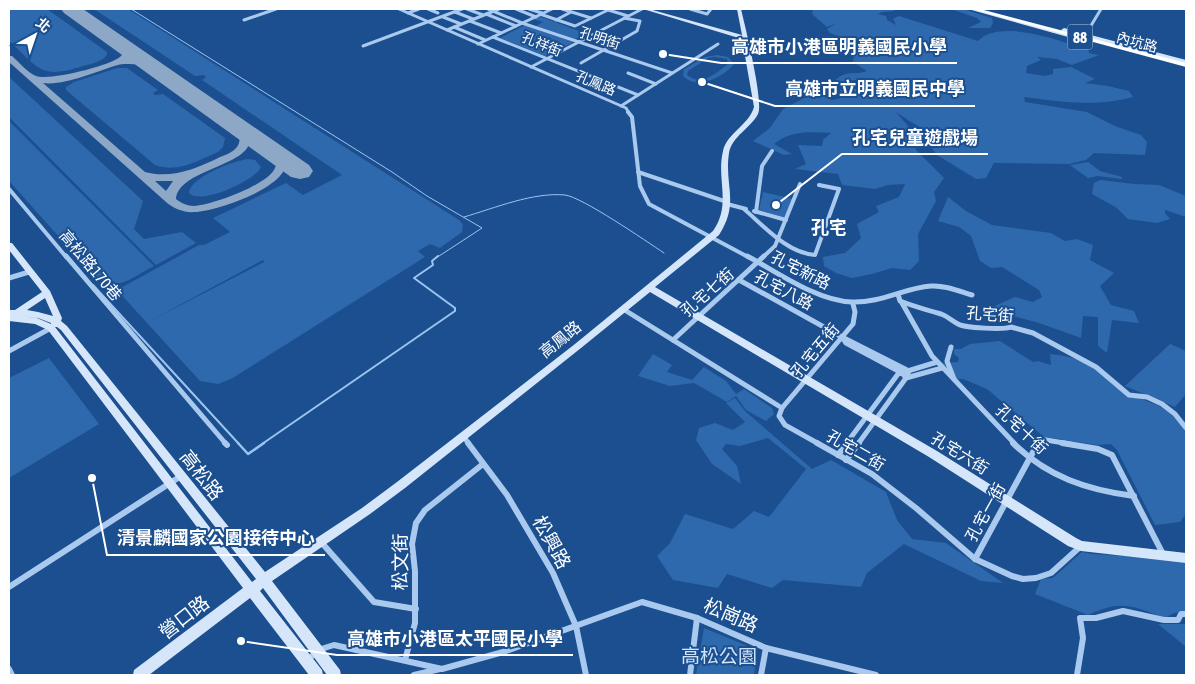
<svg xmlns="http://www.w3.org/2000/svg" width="1195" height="684" font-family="'Asap Condensed','Noto Sans TC',sans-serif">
  <rect width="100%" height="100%" fill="#1b4f8f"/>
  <g fill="#2e69ad" fill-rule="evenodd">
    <path d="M9,9H47L107,52V55C101,62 91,64 83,66C40,80 39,68 9,41Z"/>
    <path d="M94,9H128L459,220L463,225L462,232L440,248L430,244L418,251L425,257L231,379L218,384L200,381L117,290L199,245H204L230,232L213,218L286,183L303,195L342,175L202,80L206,77L204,75L195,76ZM263,260L264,262L150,321Z"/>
    <path d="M813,9H893L894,11L882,12L878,14L886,16L887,20L896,25L893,19L899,16L978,41C1000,18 1064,41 1089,51V53L1099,55L1072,65L1057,59L1037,57L1041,60L1027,66L1026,73L1045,76L1053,74V69L1071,67L1095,79L1085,83L1108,86L1129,91L1133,97C1097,107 1060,102 1024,97L1025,102L1087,112L1115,126L1141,135L1147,142L1145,155L1094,153L1086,160L1069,164L994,163L986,178L976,179L937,155L933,150L931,141L941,144L944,140L911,122L896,112L914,133L916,150L944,178L934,192L936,201L918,234L919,261L910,270L892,268L872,274L852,278L836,273L824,266L823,257L845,253L861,238L857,224L879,212L876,206L899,197L905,184L888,185L875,189L842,185L838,174L795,169L806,164L798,145L822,146L823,140L831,133C810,132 791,130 774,144L792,154L784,155L753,141L770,128L783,109L814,93L832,100L842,98L840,90L848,87L863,90L887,87L885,83L871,78L832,83C847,68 854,76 867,71L853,62L854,55L861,48L858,44L830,33L827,29L837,23L827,27L812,14Z"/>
    <polygon points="951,9 963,9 992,18 993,23 990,28 968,28 981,22 977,18"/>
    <polygon points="539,16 587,34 575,39 536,26 543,22 533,19"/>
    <polygon points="525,25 572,41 572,43 545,56 500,38"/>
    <path d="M717,55L728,57L734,64C723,77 698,91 683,76L684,69L705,57ZM715,57L727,59L728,64C716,73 702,87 687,75L688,71L708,58Z"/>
    <path d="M117,68H127L158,90L153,93L155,95L163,94L225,138L223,147L218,152C197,161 178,173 155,165L66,90V87L74,82Z"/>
    <polygon points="9,77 143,201 134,229 144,239 182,232 196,243 156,265 9,117"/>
    <path d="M9,121L154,266C134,276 116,294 95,277L9,181Z"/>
    <path d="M248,159L255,160L261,167C256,180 200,206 189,193C190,177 233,161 248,159Z"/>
    <polygon points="1088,162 1100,171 1122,177 1122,179 1098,176 1088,178 1070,165"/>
    <polygon points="1100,180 1135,184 1159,185 1186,196 1186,217 1165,210 1165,213 1170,219 1157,223 1128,219 1117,208 1092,194 1094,183"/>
    <polygon points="763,192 793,199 786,218 759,210"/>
    <polygon points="948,197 966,211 992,225 1051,233 1065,241 1077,239 1093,245 1090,260 1114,273 1100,286 1111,305 1134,311 1139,323 1112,320 1107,353 1098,346 1098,317 1083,316 1081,338 1039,323 988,309 1015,297 1033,302 1042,297 1039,290 1002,267 991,268 980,261 971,236 959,227 938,221"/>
    <path d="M1000,341L1033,362L1038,361L1051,365L1050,354C1067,356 1084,359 1100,370C1109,376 1116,386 1126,391C1149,405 1171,404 1185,430C1189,436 1186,501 1186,514L1180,522L1155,525L1117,450L1111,444L1097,445L1044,437L987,389L963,379H955L942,363L958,362L959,358L954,354V349H961L970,344Z"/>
    <polygon points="1170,344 1186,351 1186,394 1175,407 1125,386"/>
    <polygon points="653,354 672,365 667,372 692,380 704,367 726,381 736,394 744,389 772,408 774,414 766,421 746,410 736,396 727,402 694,383 670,386 638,376"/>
    <polygon points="49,358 99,424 9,478 9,378"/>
    <polygon points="735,398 745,411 812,469 831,460 886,492 897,520 912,539 946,543 1003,583 981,581 904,544 867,573 861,587 783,580 772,588 727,574 718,588 673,580 657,556 670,543 685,514 733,529 754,511 769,517 806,469 768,438 740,446 726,444 722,449 737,466 741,484 712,464 696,440 699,428 715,423 733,430 745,422 726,403"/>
    <path d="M1082,552L1092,554L1186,560V611L1174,613L1165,618C1133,606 1121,599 1088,615L1035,594L1041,579L1053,578Z"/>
    <polygon points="1186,618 1186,647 1158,624 1185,624"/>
    <polygon points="704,628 757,650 754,675 696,675"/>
  </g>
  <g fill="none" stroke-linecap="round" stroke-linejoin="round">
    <g stroke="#9cc4f0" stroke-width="1">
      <polyline points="131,9 392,172 427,196 482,228 436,258"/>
      <path d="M464,217C495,208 533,192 565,195C582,197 646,241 664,253"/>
    </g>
    <g stroke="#9cc4f0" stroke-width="2">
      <polyline points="93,285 239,444"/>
      <polyline points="262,444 455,311 455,308 414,278 433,265 432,261 438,256"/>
    </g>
    <polyline stroke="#9cc4f0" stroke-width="2.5" points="238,443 248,454 264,443"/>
    <path fill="#8da7c7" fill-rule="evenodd" d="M127,48L134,50L128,58L148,59L152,62C145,68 128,62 118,65C97,71 64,86 43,83L145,172C171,179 196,169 220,157C226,155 233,152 237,147C241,142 239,135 241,129H247C267,166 178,166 176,199C181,203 187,206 194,206C212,205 268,185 275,168C277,164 276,160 275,156L280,153L284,154C301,184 217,211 195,212C185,213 174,209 166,202L9,62V56H12C19,62 28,73 36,76C49,81 109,66 120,57C122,55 125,51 127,48ZM155,181H173L166,191Z"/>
    <polygon fill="#8da7c7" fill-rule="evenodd" points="61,9 83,9 309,165 313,171 309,177 300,179 291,177 64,13"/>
    <g stroke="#a9c9ee" stroke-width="3">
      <polyline points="399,9 626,108 629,113"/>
      <polyline points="428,9 438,13"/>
      <polyline points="467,9 483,15"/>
      <polyline points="488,9 522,23 672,73"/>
      <polyline points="516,9 536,17"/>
      <polyline points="529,9 542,13"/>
      <polyline points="562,9 591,18"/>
      <polyline points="605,9 628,16"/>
      <polyline points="690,9 707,14 711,9"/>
      <polyline points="455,12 473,19"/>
      <polyline points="408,13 419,9"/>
      <polyline points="486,14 516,26"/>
      <polyline points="540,14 575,26 608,10"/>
      <polyline points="443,17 461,24"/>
      <polyline points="244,20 276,9"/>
      <polyline points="556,20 571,12"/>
      <polyline points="470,21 501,33"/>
      <polyline points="454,27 485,40"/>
      <polyline points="447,30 499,9"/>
      <polyline points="493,37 638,95"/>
      <polyline points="1083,39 1101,9"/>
      <polyline points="478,44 552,9"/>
      <polyline points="363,46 462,9"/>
      <polyline points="581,63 637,31 640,21 624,18"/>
      <polyline points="531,67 642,9"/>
      <polyline points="628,73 656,84"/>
      <polyline points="621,106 718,44"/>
    </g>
    <g stroke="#a9c9ee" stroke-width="4">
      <polyline points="628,112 632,117 640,186 649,204 750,258"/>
      <polyline points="638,172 727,202"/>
      <polyline points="9,189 67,258"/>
      <polyline points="727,204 746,209"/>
      <path d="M744,209C764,226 787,253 815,255L839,189L819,185"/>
      <polyline points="754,211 786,220"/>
      <polyline points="756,212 762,166 772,151"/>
      <polyline points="762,258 775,246 800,184"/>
    </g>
    <g stroke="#a9c9ee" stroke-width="5">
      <polyline points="66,256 226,444"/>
      <path d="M747,256C777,272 817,301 852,302C881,303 904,288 931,286C945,285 959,291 972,295"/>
      <polyline points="9,278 29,272"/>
      <polyline points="739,280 842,337"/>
      <path d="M898,294L900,301C913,306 927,310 941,314C947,316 952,321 958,324C965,328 1004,330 1011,327L1033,333L1096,367L1129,395L1147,397L1162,404L1175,414L1186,428"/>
      <polyline points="902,303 932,356 1015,444"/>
      <polyline points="623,309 782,408 779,416 785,425 819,444"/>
      <polygon points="842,337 909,371 906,378 902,373 846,343"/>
      <polyline points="673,340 764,256"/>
      <polyline points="951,347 947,361 954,379"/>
      <polyline points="9,351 51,328"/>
      <polyline points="782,408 853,324 855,312 853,304"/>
      <polyline points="464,437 469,444"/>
      <polyline points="846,444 898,374 937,362"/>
      <polyline points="858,444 906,378 942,368"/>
      <polyline points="1037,444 1040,439 1070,444"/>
    </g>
    <g stroke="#a9c9ee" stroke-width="6">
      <polyline points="225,443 227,445"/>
      <polyline points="468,443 507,495 553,573 576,626 586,675"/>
      <polyline points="817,443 872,474 916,508 975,559 1012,576 1023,579 1036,578 1051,573 1081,546"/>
      <path d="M1013,443C1048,477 1087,490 1134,496"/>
      <polyline points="1062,443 1098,449 1112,455 1164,556"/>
      <polyline points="838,455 847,443"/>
      <polyline points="846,460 859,443"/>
      <polyline points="321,542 374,602 416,609"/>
      <polyline points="975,559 1038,443"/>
      <polyline points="9,587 181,476"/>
      <polyline points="405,660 415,623 415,571 412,544 416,523 425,510 483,464"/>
      <polyline points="307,661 318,650 334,645 442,669 503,652 642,602 697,618 766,648 876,675"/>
      <polyline points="9,669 12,675"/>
      <polyline points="414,675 440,669"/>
      <polyline points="690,675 697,618"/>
      <polyline points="761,675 766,648"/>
      <polyline points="1077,675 1083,638 1080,618 1096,618 1123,611 1164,620 1178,620 1181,614 1186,614"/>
    </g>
    <g fill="#d6e6fa" fill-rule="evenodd">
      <path d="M643,9H649L742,35L737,9H741C745,26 764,102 758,114C751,128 732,136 729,153C724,186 740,202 719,235L655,287L937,451L1076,538L1082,541L1186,553V563L1081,551L1068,546L929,457L650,292L581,348L405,488L370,514L272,581L340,670L341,675H327L263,588L260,591L322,670L323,675H309L250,598L149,675H133L134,670L243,588L48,330L35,324L9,321V310H15L42,292L9,250V243H12L50,291L62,318L61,321L67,326L265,572L362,508L397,482L575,344L713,231C732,204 716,180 723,151C727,133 749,125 754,107L742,39ZM45,298L53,316L38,312L27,310ZM20,316L38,318L51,323V324L37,318ZM55,327H57L61,330L256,579L252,582Z"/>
      <polygon points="968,9 975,9 1073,36 1068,37"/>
      <polygon points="1064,28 1186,60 1186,64 1062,31 1061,30"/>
    </g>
    <polygon fill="#fff" fill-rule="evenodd" points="971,9 980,9 1186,63 1186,67"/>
  </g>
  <g text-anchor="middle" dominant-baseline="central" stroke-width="4" stroke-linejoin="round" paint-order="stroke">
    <g font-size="14" fill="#fff" stroke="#1b4f8f">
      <text transform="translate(600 38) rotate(18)">孔明街</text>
      <text transform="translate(1137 42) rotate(15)">內坑路</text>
      <text transform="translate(542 44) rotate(22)">孔祥街</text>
      <text transform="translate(596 83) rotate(23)">孔鳳路</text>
    </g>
    <rect fill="#1b4f8f" stroke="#bbcadd" stroke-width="1" x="1067.5" y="24.5" width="25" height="25" rx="4"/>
    <g font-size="15" font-weight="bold" fill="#fff">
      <text x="1080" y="37">88</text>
    </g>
    <g font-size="16" fill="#fff" stroke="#1b4f8f">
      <text transform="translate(91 265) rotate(50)">高松路170巷</text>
      <text transform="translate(801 270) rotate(27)">孔宅新路</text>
      <text transform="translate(784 290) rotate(28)">孔宅八路</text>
      <text transform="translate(707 292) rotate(-41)">孔宅七街</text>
      <text transform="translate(990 314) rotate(4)">孔宅街</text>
      <text transform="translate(560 339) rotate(-39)">高鳳路</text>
      <text transform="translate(815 350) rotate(-50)">孔宅五街</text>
      <text transform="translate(1022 429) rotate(43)">孔宅十街</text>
      <text transform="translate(856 450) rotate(30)">孔宅二街</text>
      <text transform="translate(960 453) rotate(32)">孔宅六街</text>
      <text transform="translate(985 512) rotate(-61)">孔宅一街</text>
    </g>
    <g font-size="18" font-weight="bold" fill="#fff" stroke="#1b4f8f">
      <text x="829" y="227">孔宅</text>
    </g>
    <g font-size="19" fill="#fff" stroke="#1b4f8f">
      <text transform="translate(202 475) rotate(52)">高松路</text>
      <text transform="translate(552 542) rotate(61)">松興路</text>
      <text transform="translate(400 562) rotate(-90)">松文街</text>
      <text transform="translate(731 615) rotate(23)">松崗路</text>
      <text transform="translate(184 617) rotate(-38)">營口路</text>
    </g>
    <g font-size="19" fill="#cfe3fa" stroke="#1b4f8f">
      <text x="719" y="656">高松公園</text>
    </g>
  </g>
  <path fill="none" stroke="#fff" stroke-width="2" d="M663 54L721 63H957M702 82L775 106H975M776 205L842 154H988M92 478L107 555H325M241 641L337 655H573"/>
  <g fill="#fff" stroke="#1b4f8f" stroke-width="2">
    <circle cx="663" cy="54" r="5"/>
    <circle cx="702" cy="82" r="5"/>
    <circle cx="776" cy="205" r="5"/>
    <circle cx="92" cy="478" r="5"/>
    <circle cx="241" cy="641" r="5"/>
  </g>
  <g font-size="18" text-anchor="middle" font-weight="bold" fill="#fff" stroke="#1b4f8f" stroke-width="4" stroke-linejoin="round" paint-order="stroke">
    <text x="839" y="53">高雄市小港區明義國民小學</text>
    <text x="875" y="95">高雄市立明義國民中學</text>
    <text x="915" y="144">孔宅兒童遊戲場</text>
    <text x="216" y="544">清景麟國家公園接待中心</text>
    <text x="455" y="645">高雄市小港區太平國民小學</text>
  </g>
  <rect width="1195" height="684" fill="none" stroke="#ffffff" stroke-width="20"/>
  <g transform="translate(35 35) rotate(40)" stroke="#1b4f8f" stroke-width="4" paint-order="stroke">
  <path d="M0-4L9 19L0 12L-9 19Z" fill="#ffffff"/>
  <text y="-8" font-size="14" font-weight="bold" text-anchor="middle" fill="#ffffff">北</text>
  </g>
</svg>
